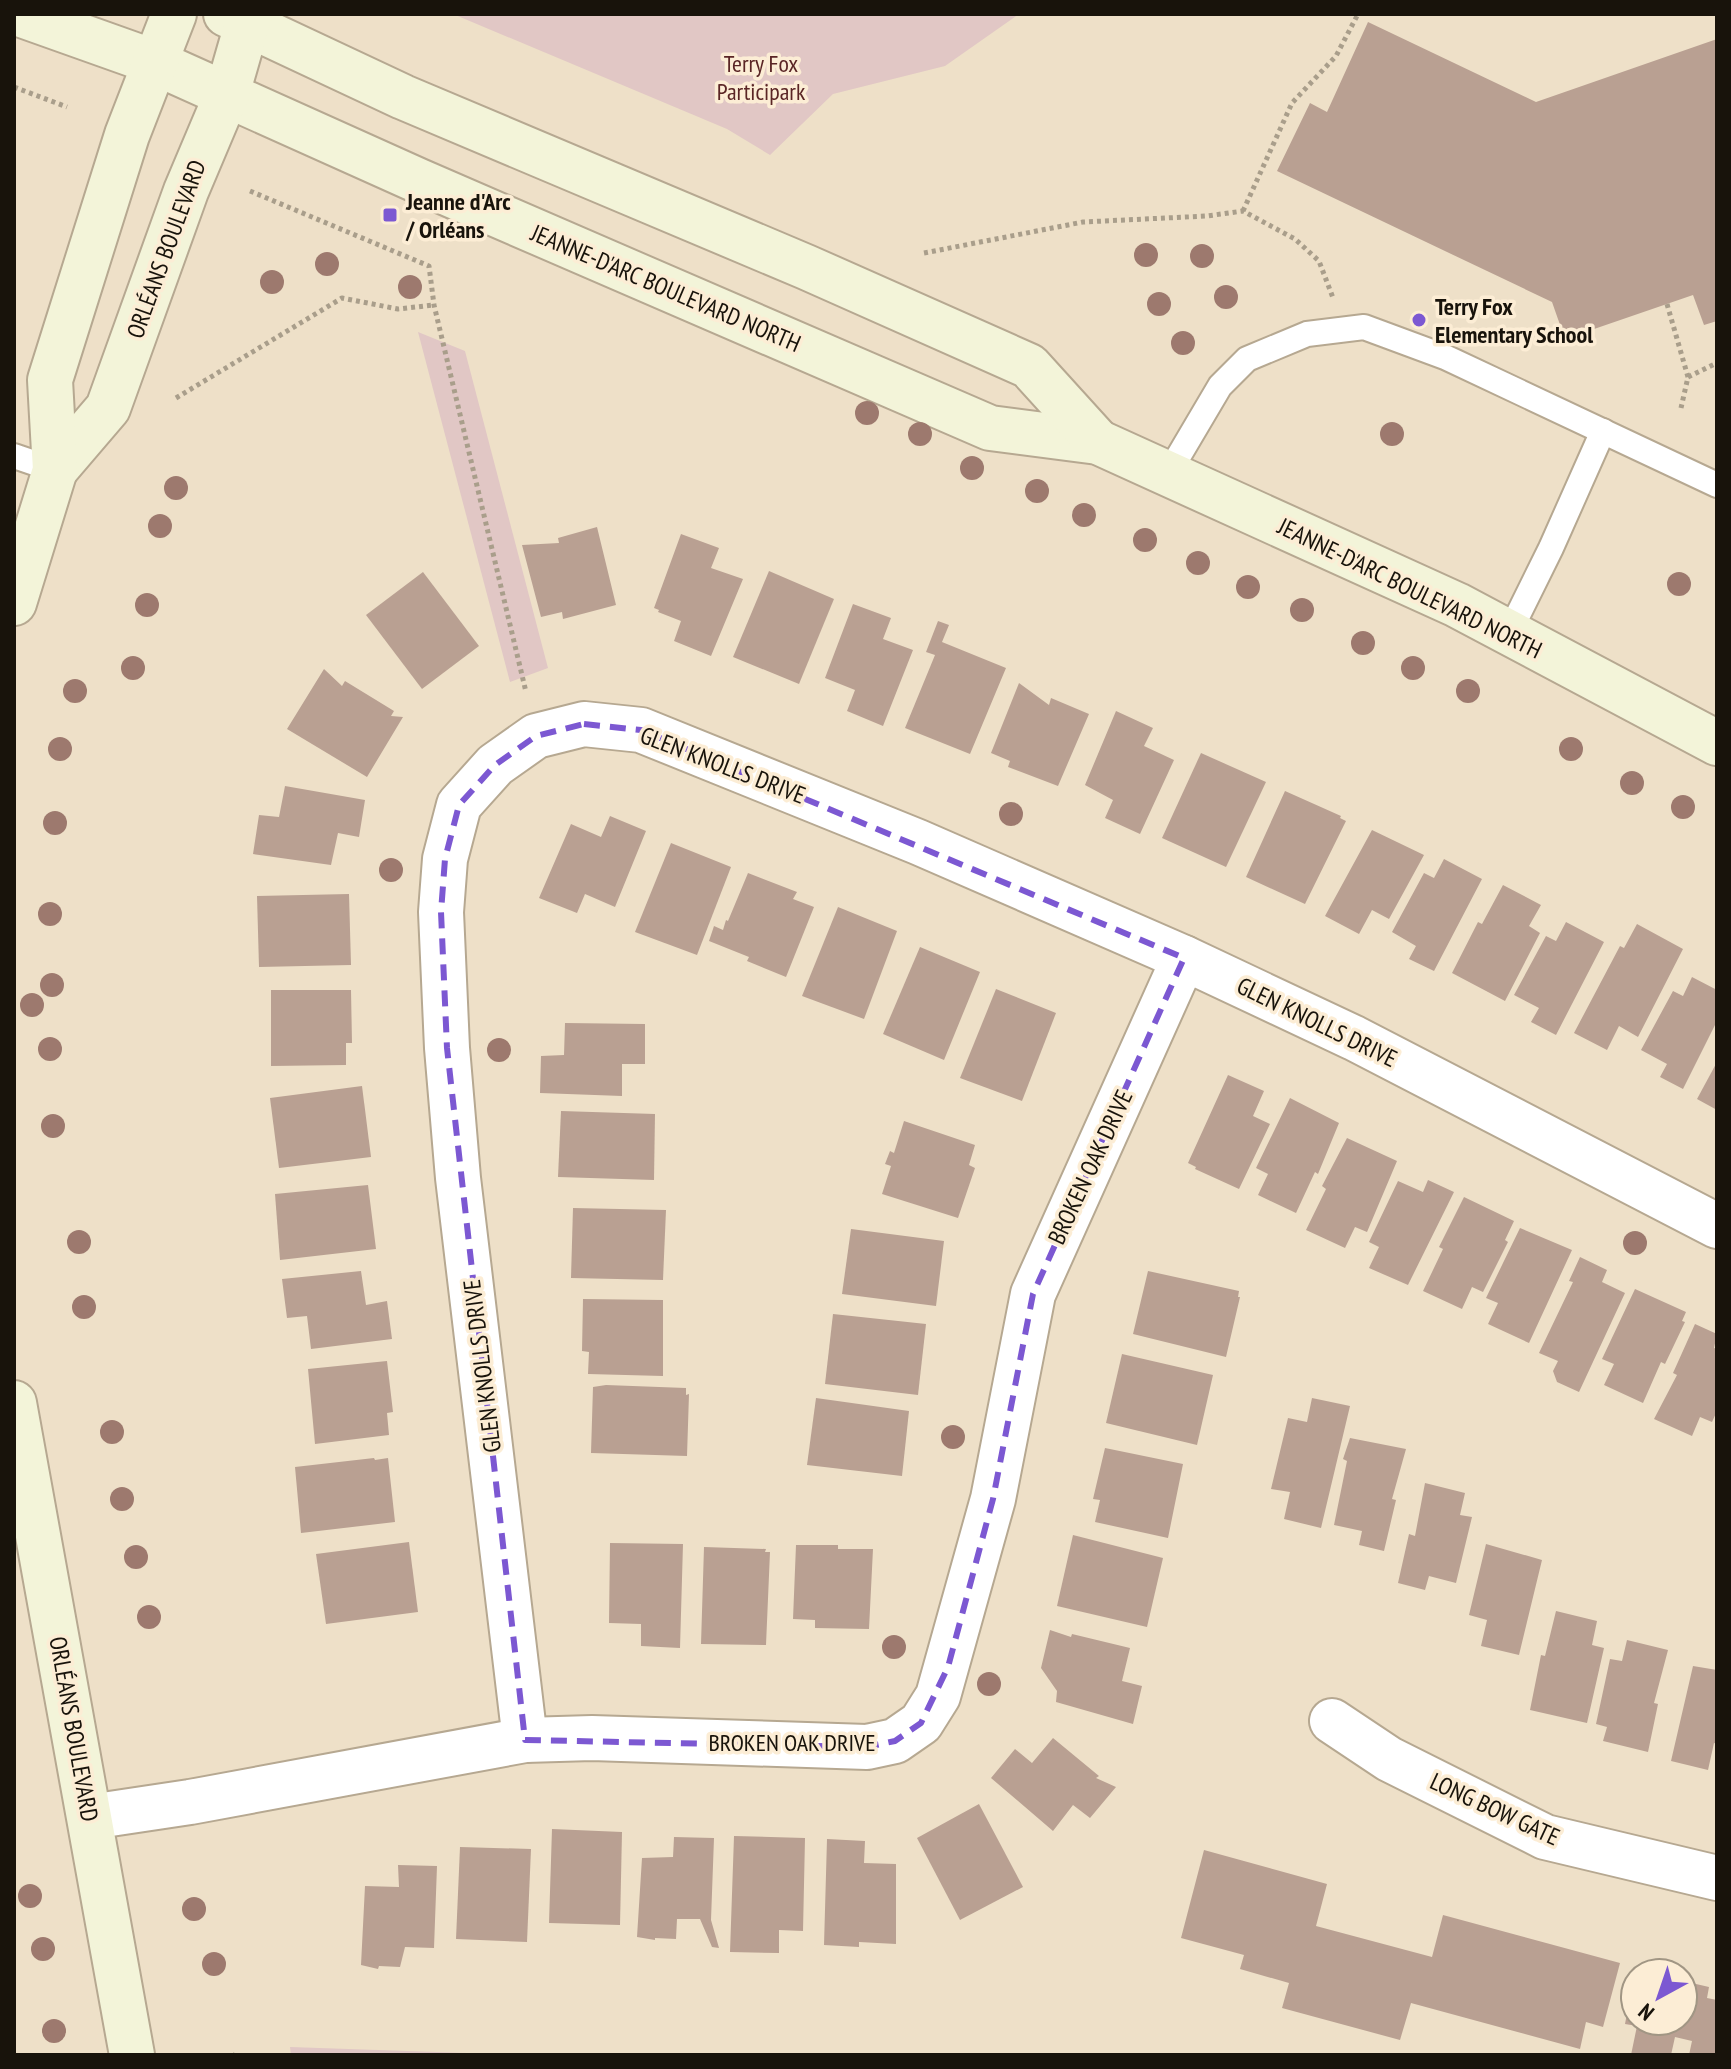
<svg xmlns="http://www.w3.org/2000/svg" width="1731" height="2069" font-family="'PT Sans Narrow',sans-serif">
  <rect width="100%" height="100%" fill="#eee0c8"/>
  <g fill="#e1c7c5">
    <polygon points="453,14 1019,14 945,66 833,94 770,155 727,129"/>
    <polygon points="418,332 465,351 548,668 510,682"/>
    <polygon points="290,2047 523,2055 291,2055"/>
  </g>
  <g fill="#b9a092">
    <polygon points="1368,22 1536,102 1717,39 1717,321 1704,325 1693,295 1565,339 1552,302 1277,171 1310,103 1327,112"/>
    <polygon points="597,527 616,605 563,619 562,612 541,617 522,545 559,543 558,538"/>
    <polygon points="681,534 719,548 711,568 743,579 711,656 674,641 681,621 658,612 659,610 654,608"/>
    <polygon points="769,571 834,599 799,684 733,657"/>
    <polygon points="423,572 479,646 422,689 366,615"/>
    <polygon points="853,604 891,618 883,639 913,650 883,726 847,711 855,690 825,678"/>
    <polygon points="938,621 949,625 942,642 1006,668 970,754 905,728 935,655 926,652"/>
    <polygon points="324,669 342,686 345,681 394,711 391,716 403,717 367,777 287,729"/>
    <polygon points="1019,683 1049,705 1051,698 1089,714 1058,786 1008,767 1010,761 991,753"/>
    <polygon points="1116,711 1153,728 1144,746 1174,760 1140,834 1105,818 1113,800 1085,785"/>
    <polygon points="1201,753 1266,782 1226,867 1162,838"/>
    <polygon points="285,786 365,800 359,837 338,833 331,865 253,854 259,815 279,817"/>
    <polygon points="1285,791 1341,816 1340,818 1346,821 1305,904 1246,877"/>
    <polygon points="610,816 646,831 615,907 585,894 577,913 539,898 571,824 601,837"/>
    <polygon points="1372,830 1424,855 1389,919 1372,910 1359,934 1325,916"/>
    <polygon points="671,843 731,867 697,955 635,932"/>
    <polygon points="1444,859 1482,879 1434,971 1409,959 1416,946 1392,932 1424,873 1434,878"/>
    <polygon points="748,873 797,892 793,899 814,907 786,977 747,961 749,957 709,941 714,926 723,930 726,920 728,921"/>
    <polygon points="1503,885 1541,905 1529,926 1540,933 1505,1001 1452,973 1478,922 1482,924"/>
    <polygon points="349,894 351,965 259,967 257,896"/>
    <polygon points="838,907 897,931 864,1019 802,996"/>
    <polygon points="1566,922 1604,942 1556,1035 1531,1022 1539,1008 1514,995 1546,936 1556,941"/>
    <polygon points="1637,924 1683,949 1638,1037 1619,1026 1607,1050 1574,1033 1620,946 1624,948"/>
    <polygon points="920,947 980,972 944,1060 883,1034"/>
    <polygon points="1692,977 1717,990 1717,1021 1683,1089 1660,1077 1667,1064 1641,1050 1673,991 1683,996"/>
    <polygon points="996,989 1056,1013 1022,1101 960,1078"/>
    <polygon points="271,990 351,990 352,1043 346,1043 346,1065 271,1066"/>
    <polygon points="565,1023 645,1024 645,1064 622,1064 622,1096 540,1093 541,1056 564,1055"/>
    <polygon points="1717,1062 1717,1110 1697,1099"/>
    <polygon points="1228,1075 1264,1091 1253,1116 1270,1124 1239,1189 1195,1169 1196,1167 1188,1163"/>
    <polygon points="362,1086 371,1157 279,1168 270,1098"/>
    <polygon points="1290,1098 1339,1123 1318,1174 1315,1172 1296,1213 1258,1195 1268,1174 1256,1168"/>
    <polygon points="561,1111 655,1114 654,1180 558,1177"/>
    <polygon points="904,1121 975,1145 969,1165 975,1168 958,1218 882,1194 891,1166 885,1164 890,1151 894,1153"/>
    <polygon points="1347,1138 1397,1161 1367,1232 1355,1227 1345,1248 1306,1230 1326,1189 1322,1186"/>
    <polygon points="1428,1180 1454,1192 1408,1285 1369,1268 1379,1247 1369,1242 1398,1181 1423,1192"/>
    <polygon points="368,1185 376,1249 280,1260 275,1194"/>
    <polygon points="1464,1197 1514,1221 1505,1240 1508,1242 1483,1292 1472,1287 1462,1309 1423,1291 1443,1249 1439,1247"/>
    <polygon points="573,1208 666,1210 663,1280 571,1278"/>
    <polygon points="1520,1228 1572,1250 1529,1343 1488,1324 1498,1303 1486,1298"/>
    <polygon points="851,1229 944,1241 936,1306 842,1294"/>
    <polygon points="1580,1257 1607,1270 1602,1282 1625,1293 1579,1392 1557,1382 1553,1371 1558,1361 1539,1353 1573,1282 1569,1281"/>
    <polygon points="361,1271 366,1305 387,1301 392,1339 311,1349 307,1316 287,1318 282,1279"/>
    <polygon points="1148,1271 1239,1291 1238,1297 1240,1297 1226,1357 1133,1334"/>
    <polygon points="1635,1289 1686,1312 1682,1321 1685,1322 1665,1364 1661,1362 1643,1403 1604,1385 1614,1364 1602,1359"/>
    <polygon points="583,1299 663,1300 663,1376 588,1374 589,1352 582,1351"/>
    <polygon points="833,1314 926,1324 918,1395 825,1384"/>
    <polygon points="1695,1324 1717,1334 1714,1348 1717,1349 1717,1411 1712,1422 1700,1417 1692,1436 1654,1419 1677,1375 1673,1373"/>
    <polygon points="1122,1354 1213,1375 1197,1445 1106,1423"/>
    <polygon points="387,1361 393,1412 387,1413 389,1435 315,1444 308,1369"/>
    <polygon points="606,1385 686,1388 686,1395 689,1394 687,1456 591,1453 593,1387"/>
    <polygon points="816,1398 909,1411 902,1476 807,1465"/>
    <polygon points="1312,1398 1350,1406 1321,1528 1284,1519 1290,1492 1271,1489 1288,1418 1307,1422"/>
    <polygon points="1350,1438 1406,1449 1392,1499 1396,1500 1384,1551 1359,1545 1362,1531 1334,1525 1347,1461 1343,1459"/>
    <polygon points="1105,1448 1183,1464 1168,1538 1095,1522 1100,1500 1093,1499"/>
    <polygon points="374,1458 375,1460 388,1458 395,1522 301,1533 295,1467"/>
    <polygon points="1425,1483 1465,1493 1460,1515 1472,1517 1456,1583 1429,1576 1425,1590 1398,1583 1409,1534 1415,1536"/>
    <polygon points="1073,1535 1163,1558 1147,1627 1057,1606"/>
    <polygon points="409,1542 418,1612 326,1624 316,1554"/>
    <polygon points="610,1543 683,1544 680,1648 641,1646 641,1624 609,1623"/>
    <polygon points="1486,1544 1542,1560 1519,1655 1481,1646 1487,1620 1469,1615"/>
    <polygon points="796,1545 838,1545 838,1549 873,1549 869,1629 815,1628 815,1620 793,1619"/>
    <polygon points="704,1547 766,1549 765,1552 770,1552 766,1645 701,1644"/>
    <polygon points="1556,1611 1597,1621 1592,1645 1604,1648 1587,1723 1530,1710 1541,1655 1545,1656"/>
    <polygon points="1050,1630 1071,1637 1072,1634 1130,1648 1122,1681 1142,1686 1133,1724 1056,1702 1057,1691 1041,1668"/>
    <polygon points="1627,1640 1668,1650 1654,1703 1658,1704 1648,1752 1603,1741 1607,1727 1596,1724 1610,1659 1622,1661"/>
    <polygon points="1693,1666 1717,1670 1717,1744 1714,1743 1708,1770 1671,1761"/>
    <polygon points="1053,1738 1099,1776 1096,1778 1116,1787 1090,1818 1073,1805 1053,1831 991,1778 1015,1749 1032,1763"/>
    <polygon points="979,1804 1023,1887 960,1920 917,1838"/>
    <polygon points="552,1829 622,1832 620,1925 549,1923"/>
    <polygon points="734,1836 805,1838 803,1931 779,1930 779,1953 730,1952"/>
    <polygon points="674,1837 714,1838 711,1920 719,1948 712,1947 700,1919 677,1919 676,1939 655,1938 655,1940 637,1937 642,1858 673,1857"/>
    <polygon points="827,1839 865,1841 864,1863 896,1864 896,1944 859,1942 859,1947 824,1945"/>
    <polygon points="460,1847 531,1849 527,1942 456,1939"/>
    <polygon points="1204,1850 1327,1884 1316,1926 1432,1957 1443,1915 1620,1963 1603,2027 1586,2022 1580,2049 1411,2003 1400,2040 1282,2008 1289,1983 1240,1969 1244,1955 1181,1938"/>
    <polygon points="398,1865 437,1866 434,1948 405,1947 400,1967 379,1966 378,1969 361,1965 365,1886 399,1887"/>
    <polygon points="1683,1981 1709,1987 1707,1998 1717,2000 1717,2055 1689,2055 1692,2041 1675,2037 1671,2055 1631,2055 1637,2026 1625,2024 1629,2003 1635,2004 1635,2021 1683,2021"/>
  </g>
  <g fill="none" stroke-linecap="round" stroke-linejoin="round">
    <defs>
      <g id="lane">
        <polyline points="14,456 55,470"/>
        <polyline points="1168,474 1220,386 1247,359 1307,334 1364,327 1445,357 1717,485"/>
        <polyline points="1509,633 1551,548 1603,431"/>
      </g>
      <g id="street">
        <polyline points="1332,1721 1389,1759 1545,1837 1717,1878"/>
        <polyline points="525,1740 458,1178 447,1048 441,912 445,859 459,805 495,765 536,736 584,724 641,730 918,842 1184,958 1354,1038 1717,1226"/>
        <polyline points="90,1817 190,1802 525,1740 592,1738 867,1747 895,1741 921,1723 938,1696 993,1499 1033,1294 1184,958"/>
      </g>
      <g id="secondary">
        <polyline points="19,14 154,62 419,181 990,428 1098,442 1457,605 1717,743"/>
        <polyline points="226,14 403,97 806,267 1029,366 1098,442"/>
        <polyline points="55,470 108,408 186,191 227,94 250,14"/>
        <polyline points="14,603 55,470 50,380 127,135 174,14"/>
        <polyline points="14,1403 132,2055"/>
      </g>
    </defs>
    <use href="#lane" stroke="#b6a891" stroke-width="28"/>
    <use href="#street" stroke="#b6a891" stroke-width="48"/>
    <use href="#secondary" stroke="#b6a891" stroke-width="48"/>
    <g stroke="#a99e8b" stroke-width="5" stroke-dasharray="4 4" stroke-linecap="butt">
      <polyline points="14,87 67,107"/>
      <polyline points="250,191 429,266 434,305 526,692"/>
      <polyline points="1243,211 1292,103 1336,56 1358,14"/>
      <polyline points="924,253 1083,222 1207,216 1243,211 1295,239 1319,261 1333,298"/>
      <polyline points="1667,304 1688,377 1681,408"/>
      <polyline points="1688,377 1717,363"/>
      <polyline points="176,398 342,298 398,309 434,305"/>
      <polyline points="232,2054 233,2055"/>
    </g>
    <use href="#lane" stroke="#fff" stroke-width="24"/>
    <use href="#street" stroke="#fff" stroke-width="44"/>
    <use href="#secondary" stroke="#f3f4d9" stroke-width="44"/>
  </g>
  <g fill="#9d796e">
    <circle cx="1146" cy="255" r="12"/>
    <circle cx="1202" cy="256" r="12"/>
    <circle cx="327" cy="264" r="12"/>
    <circle cx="272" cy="282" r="12"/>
    <circle cx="410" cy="287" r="12"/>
    <circle cx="1226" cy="297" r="12"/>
    <circle cx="1159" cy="304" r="12"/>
    <circle cx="1183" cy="343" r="12"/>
    <circle cx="867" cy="413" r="12"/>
    <circle cx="920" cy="434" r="12"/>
    <circle cx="1392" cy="434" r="12"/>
    <circle cx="972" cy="468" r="12"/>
    <circle cx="176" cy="488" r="12"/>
    <circle cx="1037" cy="491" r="12"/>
    <circle cx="1084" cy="515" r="12"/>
    <circle cx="160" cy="526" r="12"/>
    <circle cx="1145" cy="540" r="12"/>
    <circle cx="1198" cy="563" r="12"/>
    <circle cx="1679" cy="584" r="12"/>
    <circle cx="1248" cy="587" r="12"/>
    <circle cx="147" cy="605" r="12"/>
    <circle cx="1302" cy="610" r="12"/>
    <circle cx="1363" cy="643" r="12"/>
    <circle cx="133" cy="668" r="12"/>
    <circle cx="1413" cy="668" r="12"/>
    <circle cx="75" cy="691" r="12"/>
    <circle cx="1468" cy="691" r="12"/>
    <circle cx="60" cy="749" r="12"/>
    <circle cx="1571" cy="749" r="12"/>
    <circle cx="1632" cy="783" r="12"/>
    <circle cx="1683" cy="807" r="12"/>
    <circle cx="1011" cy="814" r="12"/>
    <circle cx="55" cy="823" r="12"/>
    <circle cx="391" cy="870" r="12"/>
    <circle cx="50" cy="914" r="12"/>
    <circle cx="52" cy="985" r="12"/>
    <circle cx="32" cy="1005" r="12"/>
    <circle cx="50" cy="1049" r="12"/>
    <circle cx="499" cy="1050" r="12"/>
    <circle cx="53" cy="1126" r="12"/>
    <circle cx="79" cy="1242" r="12"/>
    <circle cx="1635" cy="1243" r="12"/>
    <circle cx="84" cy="1307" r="12"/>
    <circle cx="112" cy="1432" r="12"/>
    <circle cx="953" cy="1437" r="12"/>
    <circle cx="122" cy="1499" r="12"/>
    <circle cx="136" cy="1557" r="12"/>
    <circle cx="149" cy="1617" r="12"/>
    <circle cx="894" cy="1647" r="12"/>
    <circle cx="989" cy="1684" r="12"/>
    <circle cx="30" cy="1896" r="12"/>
    <circle cx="194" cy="1909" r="12"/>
    <circle cx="43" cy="1949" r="12"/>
    <circle cx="214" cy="1964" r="12"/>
    <circle cx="54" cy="2031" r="12"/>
  </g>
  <path fill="none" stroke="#7c58d2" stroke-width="6" stroke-dasharray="16 10" stroke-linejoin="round" d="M584,724L641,730L1184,958L1033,1294L993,1499L948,1667L921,1723L895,1741L867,1747L525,1740L447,1048L441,912L445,859L459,805L495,765L536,736Z"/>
  <g fill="#7c58d2" stroke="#fcedd5" stroke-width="3">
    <rect x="382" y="207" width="16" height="16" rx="4"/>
    <circle cx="1419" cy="320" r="8"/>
  </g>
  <g text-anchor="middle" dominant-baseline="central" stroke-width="7" stroke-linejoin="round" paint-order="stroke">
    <g font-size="24" fill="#5a2525" stroke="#fcedd5">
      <text x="761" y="63">Terry Fox<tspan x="761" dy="28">Participark</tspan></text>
    </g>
    <g font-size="24" font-weight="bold" fill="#18130b" stroke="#fcedd5" text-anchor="start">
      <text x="406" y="201">Jeanne d'Arc<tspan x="406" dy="28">/ Orléans</tspan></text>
      <text x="1435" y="306">Terry Fox<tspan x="1435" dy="28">Elementary School</tspan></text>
    </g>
    <g font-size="24" fill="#18130b" stroke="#fcedd5">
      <text transform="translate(166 249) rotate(-70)">ORLÉANS BOULEVARD</text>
      <text transform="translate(666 288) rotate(23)">JEANNE-D'ARC BOULEVARD NORTH</text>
      <text transform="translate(1410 588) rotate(26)">JEANNE-D'ARC BOULEVARD NORTH</text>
      <text transform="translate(723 765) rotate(21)">GLEN KNOLLS DRIVE</text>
      <text transform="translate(1317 1022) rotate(26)">GLEN KNOLLS DRIVE</text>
      <text transform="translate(1090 1167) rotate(-65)">BROKEN OAK DRIVE</text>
      <text transform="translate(482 1366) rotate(-97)">GLEN KNOLLS DRIVE</text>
      <text transform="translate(74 1729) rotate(80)">ORLÉANS BOULEVARD</text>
      <text x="792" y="1742">BROKEN OAK DRIVE</text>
      <text transform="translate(1495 1809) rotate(25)">LONG BOW GATE</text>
    </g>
  </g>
  <rect width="1731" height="2069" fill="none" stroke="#18130b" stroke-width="32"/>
  <g transform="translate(1659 1997) rotate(220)"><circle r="38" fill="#fcedd5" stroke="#a19684" stroke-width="2"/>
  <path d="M0-6L14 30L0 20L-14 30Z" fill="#7c58d2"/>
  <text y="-12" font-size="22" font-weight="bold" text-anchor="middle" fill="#18130b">N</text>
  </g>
</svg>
